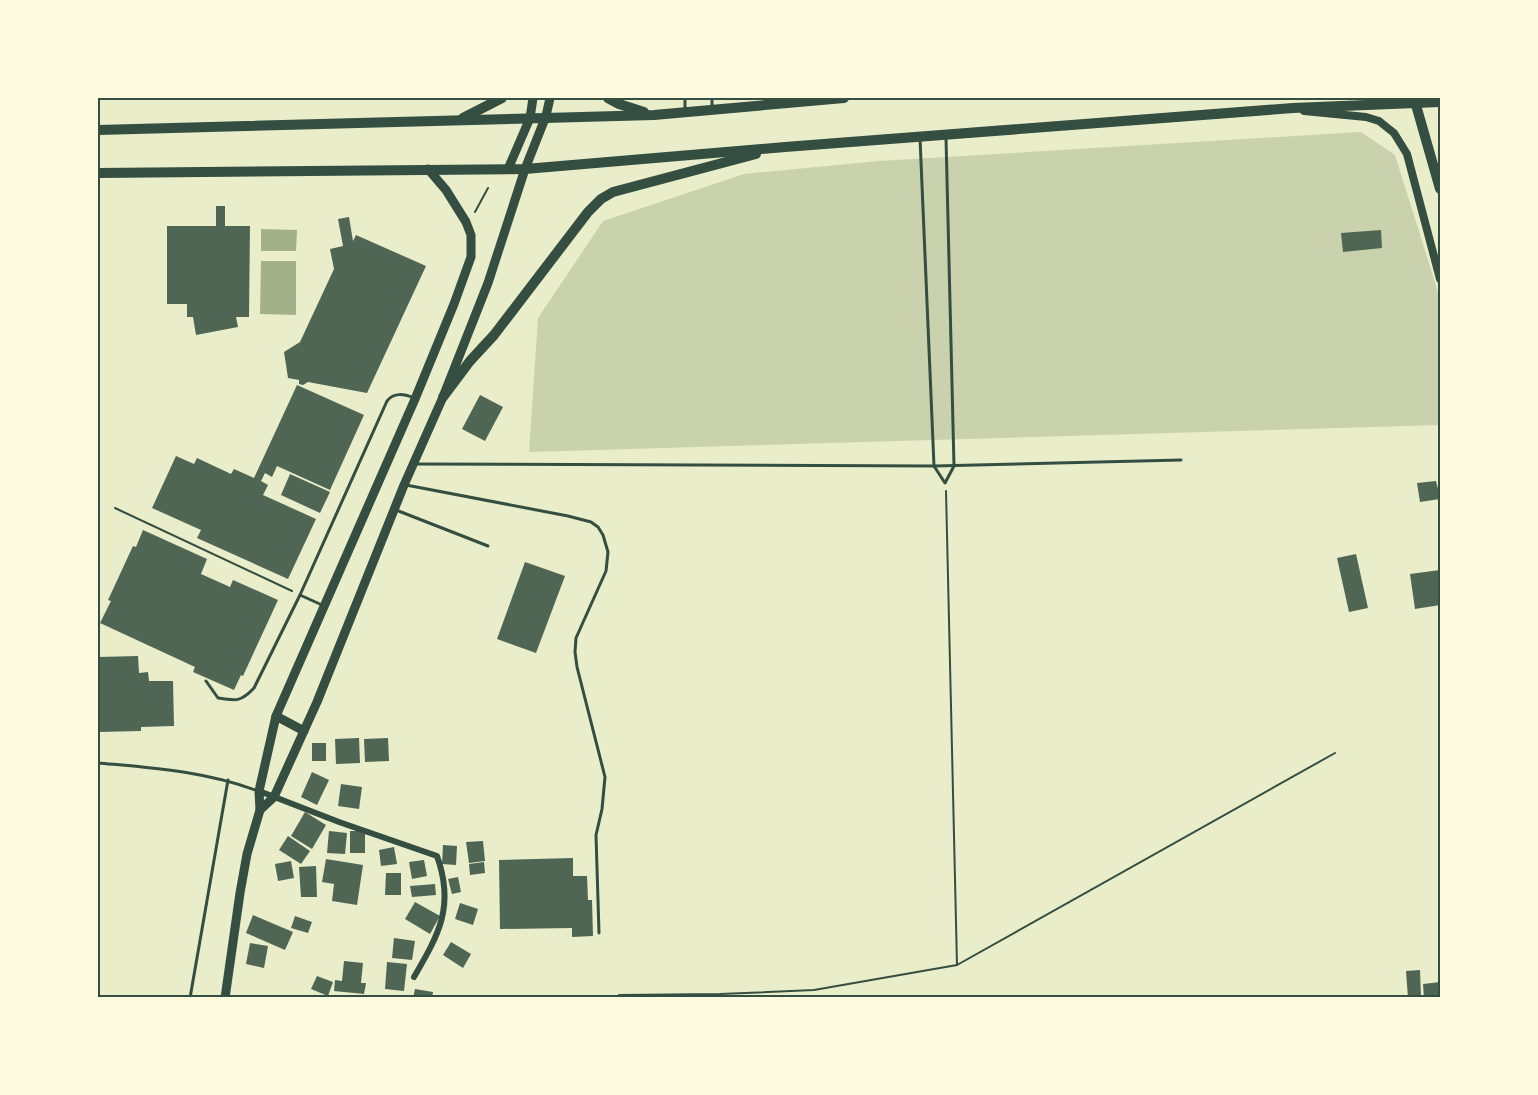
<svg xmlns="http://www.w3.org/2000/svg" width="1538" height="1095" font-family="Arial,sans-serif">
  <rect width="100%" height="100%" fill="#e9edc9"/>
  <polygon fill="#cad2ad" points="1361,132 1395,155 1437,289 1440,306 1440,425 529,452 538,318 603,221 744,174 879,161"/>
  <g fill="#a3b18a">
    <polygon points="261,229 297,230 296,251 261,251"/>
    <polygon points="261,261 296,261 296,315 260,314"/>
  </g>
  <g fill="#4f6655">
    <polygon points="216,206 225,206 225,226 250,226 249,317 236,317 238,327 196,335 193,317 187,317 187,304 167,304 167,226 216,226"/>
    <polygon points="349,217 353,241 356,235 426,266 367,393 308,382 303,385 299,384 299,380 288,378 284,352 300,342 334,269 330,249 343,246 338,219"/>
    <polygon points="1381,230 1382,248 1343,252 1341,233"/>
    <polygon points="297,385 364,415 330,490 277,466 272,477 265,473 261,481 268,485 263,495 316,519 288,579 197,538 201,530 152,508 176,456 194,464 197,458 231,474 234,469 254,478"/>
    <polygon points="480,395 503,407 485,441 462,429"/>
    <polygon points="290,474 330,492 320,513 281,495"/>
    <polygon points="1436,481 1438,489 1438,482 1440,482 1440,499 1420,502 1417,483"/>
    <polygon points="143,530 207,559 201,574 230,587 233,580 278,600 243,676 241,675 234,690 193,672 195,667 100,623 111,601 108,600 133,546 136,547"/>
    <polygon points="1356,554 1368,608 1349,612 1337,558"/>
    <polygon points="525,562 565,576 536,653 497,639"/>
    <polygon points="1440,570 1440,605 1415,609 1410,574"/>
    <polygon points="138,656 139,673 148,672 149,681 173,681 174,726 141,727 141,731 98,732 98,657"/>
    <polygon points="359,738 360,763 336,764 335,739"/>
    <polygon points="388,738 389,761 365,762 364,739"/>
    <rect x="312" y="743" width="14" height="18"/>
    <polygon points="312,772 329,780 317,805 301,797"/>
    <polygon points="341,784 362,787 359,809 338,806"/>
    <polygon points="305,812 326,825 312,849 291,836"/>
    <polygon points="329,831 347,833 345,854 327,853"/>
    <rect x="350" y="831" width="15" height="22"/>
    <polygon points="288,836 310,851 301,864 279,850"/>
    <polygon points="483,841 485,861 469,863 466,842"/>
    <polygon points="443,845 457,846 456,865 442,864"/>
    <polygon points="394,847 397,864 381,866 379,850"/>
    <polygon points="573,858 573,876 587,876 588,900 592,900 593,936 572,937 572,928 500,929 499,860"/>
    <polygon points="326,859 363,865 357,905 332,901 334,884 322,882"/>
    <polygon points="424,860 427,876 412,879 409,862"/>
    <polygon points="291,861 294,878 278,881 275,864"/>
    <polygon points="484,862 485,873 470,875 469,864"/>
    <polygon points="316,866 317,897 301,897 299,867"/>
    <polygon points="386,873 401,873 401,895 385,895"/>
    <polygon points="458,877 461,892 452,894 448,879"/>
    <polygon points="435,884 436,895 412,897 410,886"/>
    <polygon points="415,902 440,916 430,934 405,919"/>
    <polygon points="460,903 478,909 473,925 455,919"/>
    <polygon points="253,915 293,932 285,950 246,933"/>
    <polygon points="295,916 312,922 308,933 291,928"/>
    <polygon points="394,938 415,941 412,960 392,958"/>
    <polygon points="451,942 471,954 463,968 443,955"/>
    <polygon points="250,943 268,946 264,968 246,964"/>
    <polygon points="344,961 363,963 361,983 366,983 364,994 334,991 335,980 342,981"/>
    <polygon points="387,962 407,964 404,991 385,989"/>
    <polygon points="1420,970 1421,998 1408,998 1406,971"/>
    <polygon points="317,976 333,982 328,996 311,989"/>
    <polygon points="1440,982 1440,998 1424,998 1423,984"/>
    <polygon points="415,989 433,992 432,998 413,998"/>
  </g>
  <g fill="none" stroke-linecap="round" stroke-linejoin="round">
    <g stroke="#344e41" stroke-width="2">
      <polyline points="475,212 488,188"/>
      <polyline points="946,491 957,965 1335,753"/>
      <polyline points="115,508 292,591"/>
      <polyline points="619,995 720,994 814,990 957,965"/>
    </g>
    <g stroke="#344e41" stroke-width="3">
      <polyline points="685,98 685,110"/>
      <polyline points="712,98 712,108"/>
      <polyline points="920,138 934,466 945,483 954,466 946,138"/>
      <polyline points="415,464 934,466 1181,460"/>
      <polyline points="406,485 568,516 591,522 598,527 603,535 608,552 606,571 576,638 575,652 577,667 605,777 602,809 596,835 599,933"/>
      <polyline points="396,510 488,546"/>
      <path d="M322,605L300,595L387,401C394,392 404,394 414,398"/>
      <path d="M206,681L218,698C236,701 241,702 254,688L300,595"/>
      <path d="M98,763C153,768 205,771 258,791"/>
      <polyline points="190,998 228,780"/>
    </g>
    <path stroke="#344e41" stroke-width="6" d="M259,791L339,822L437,856C455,906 439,934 414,977"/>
    <polyline stroke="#344e41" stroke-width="8" points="1304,111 1366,117 1379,121 1394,133 1407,154 1440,279"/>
    <g stroke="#344e41" stroke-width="9">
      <polyline points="508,169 530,118 533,98"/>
      <polyline points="276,716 304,731"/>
      <polyline points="260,810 274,797 317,702 404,485 443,397 488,283 525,169 546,116 550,98"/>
      <polyline points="225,998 240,893 247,854 260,810 259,791 276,716 415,399 454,304 471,257 471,235 466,222 446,190 428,169"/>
    </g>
    <g stroke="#344e41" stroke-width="10">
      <polyline points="608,98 619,104 644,112"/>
      <polyline points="1414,98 1440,189"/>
      <polyline points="463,118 502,98"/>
      <polyline points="98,130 654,115 844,98"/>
      <polyline points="98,173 525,169 785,147 1293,108 1440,102"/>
      <polyline points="443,397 470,361 494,335 588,212 601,199 613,192 756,154"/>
    </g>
  </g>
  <rect width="1538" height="1095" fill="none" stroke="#fefae0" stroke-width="198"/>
  <rect x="99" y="99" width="1340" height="897" fill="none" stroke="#344e41" stroke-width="2"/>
</svg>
